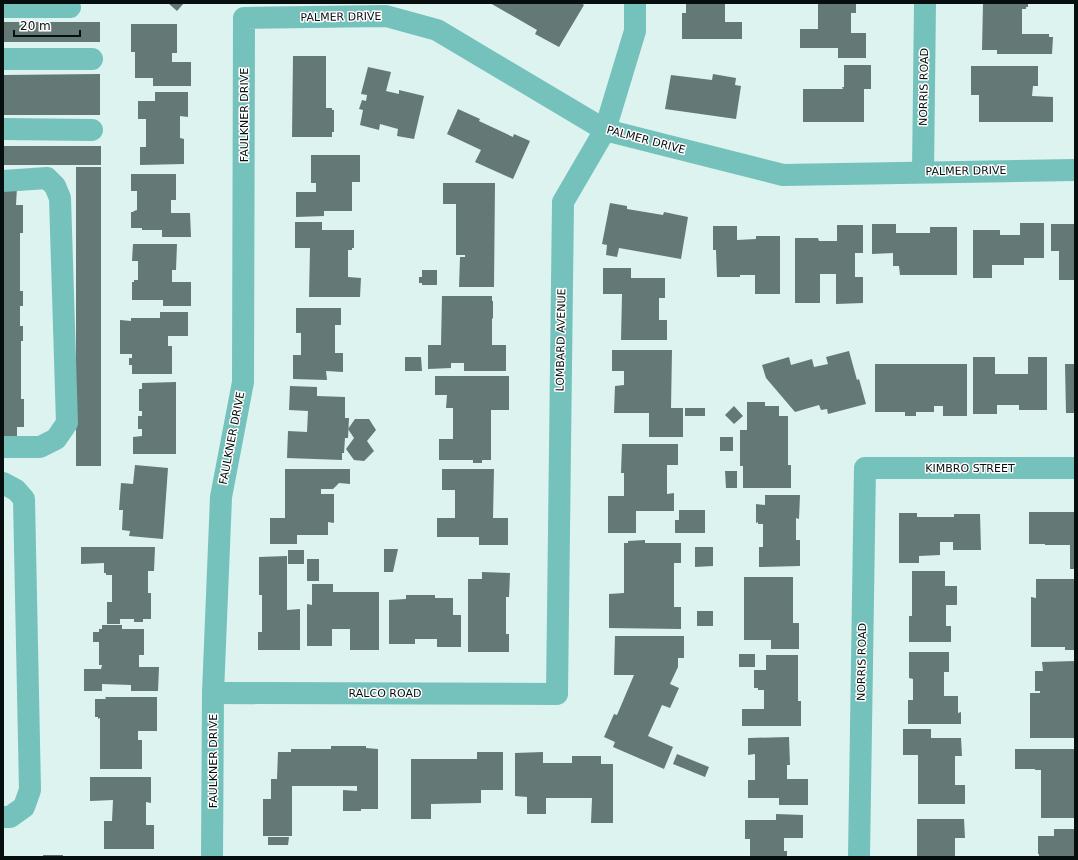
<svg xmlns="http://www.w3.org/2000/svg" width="1078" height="860" font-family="'DejaVu Sans',sans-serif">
  <rect width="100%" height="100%" fill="#dcf3f0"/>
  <g fill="#647876">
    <polygon points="168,3 184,3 177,11"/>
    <polygon points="490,3 581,3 584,5 559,47 535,34 537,30"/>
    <polygon points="686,3 725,3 725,22 742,22 742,39 682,39 682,13 686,13"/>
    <polygon points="818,3 856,3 856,13 851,13 851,33 866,33 866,58 838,58 838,48 800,48 800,29 818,29"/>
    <polygon points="983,3 1028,3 1028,7 1026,7 1026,9 1022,9 1022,34 1049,34 1049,37 1053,37 1052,54 997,54 997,50 982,50"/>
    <rect x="3" y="22" width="97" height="20"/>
    <polygon points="131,24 177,24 177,53 172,53 172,62 191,62 191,86 153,86 153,78 135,78 135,52 131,52"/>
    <polygon points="293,56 326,56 326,108 332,108 332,110 334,110 334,132 332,132 332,137 292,137"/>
    <polygon points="844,65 871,65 871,89 864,89 864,122 803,122 803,89 843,89 842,87 844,87"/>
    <polygon points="971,66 1038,66 1038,86 1033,86 1032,96 1053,97 1053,122 979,122 979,95 971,95"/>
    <polygon points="368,67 391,72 386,91 399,94 399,90 424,96 414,139 397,136 398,129 380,124 379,130 360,125 363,110 359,109 362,100 366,101 367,95 361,94"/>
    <polygon points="100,74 100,115 3,115 3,75"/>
    <polygon points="713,74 736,78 735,85 741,86 736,119 665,109 671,75 712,80"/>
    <polygon points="155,92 188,92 188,117 180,116 180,138 184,139 184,164 140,165 140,147 146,147 146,119 138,119 138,101 155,101"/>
    <polygon points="458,109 480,119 479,121 513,137 514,134 530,141 513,179 475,162 481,150 447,134"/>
    <rect x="3" y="146" width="98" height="19"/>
    <polygon points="311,155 360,155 360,182 352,182 352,211 324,211 324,216 296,217 296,192 316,192 316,183 311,183"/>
    <rect x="76" y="167" width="25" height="299"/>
    <polygon points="131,174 176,174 176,200 171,200 171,213 190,213 191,237 162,237 162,230 142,230 142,228 131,228 131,212 133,212 134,211 137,210 137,191 131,191"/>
    <polygon points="443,183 495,183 494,287 459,287 460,257 465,257 465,255 456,255 456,204 443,204"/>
    <polygon points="3,187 17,187 16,205 23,205 23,233 20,233 20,291 23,291 23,306 20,306 20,326 23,326 23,341 21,341 21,399 24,399 24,427 17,427 17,446 3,446"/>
    <polygon points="610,203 627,206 627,209 663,215 664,212 688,217 681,259 619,248 617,257 606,255 607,245 602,244"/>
    <polygon points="295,222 322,222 322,230 354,230 354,248 352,248 352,250 348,250 348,277 361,278 360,297 309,297 310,248 295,248"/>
    <polygon points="1020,223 1044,223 1044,258 1024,258 1024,265 992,265 992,278 973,278 973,230 1000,230 1000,235 1020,235"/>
    <polygon points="872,224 896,224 896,233 930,233 930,227 957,227 957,275 900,275 899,266 893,266 893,253 872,254"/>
    <polygon points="1051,224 1075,224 1075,280 1059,280 1059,251 1051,251"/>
    <polygon points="837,225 863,225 863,253 855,253 855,277 863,277 863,303 836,304 836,274 820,274 820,303 795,303 795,238 818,238 819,241 837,241"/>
    <polygon points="713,226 737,226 737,240 756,239 756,236 780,236 780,294 755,294 755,275 740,275 740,277 717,277 716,250 713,250"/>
    <polygon points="133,244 177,244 176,270 172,270 172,282 191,282 191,306 163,306 163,300 132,300 132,282 134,282 134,280 138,280 138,261 132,261"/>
    <polygon points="603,268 631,268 631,278 665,278 665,298 659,298 659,320 667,320 667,340 621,340 622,294 603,294"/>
    <polygon points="422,270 437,270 437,285 422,285 422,283 419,283 419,277 422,277"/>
    <polygon points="442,296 492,296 492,301 493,301 493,319 492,318 492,345 506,345 506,371 464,371 464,363 451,363 451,368 428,369 428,345 441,345"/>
    <polygon points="296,308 341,308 341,325 335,325 335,353 343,353 343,372 326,371 327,380 293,379 293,355 301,355 301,333 296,333"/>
    <polygon points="160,312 188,312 188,336 168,336 168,346 172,346 172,374 132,374 132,365 129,365 129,358 132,358 132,354 120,354 120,320 131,321 131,318 160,318"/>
    <polygon points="612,350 672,350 671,408 683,408 683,437 649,437 649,413 614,413 615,386 624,385 624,371 612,371"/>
    <polygon points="849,351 857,380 859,379 866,404 828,414 827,409 821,410 819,405 795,412 766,378 762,365 789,357 791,365 812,359 814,367 828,364 826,357"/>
    <polygon points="405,357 421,357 422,371 405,371"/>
    <polygon points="973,357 995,357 995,374 1028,374 1028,357 1047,357 1047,410 1019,410 1019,405 997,405 997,414 973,414"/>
    <polygon points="875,364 967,364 967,416 943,416 943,406 934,406 934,412 916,412 916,416 905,416 905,412 875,412"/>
    <polygon points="1065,364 1075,364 1075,413 1066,413"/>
    <polygon points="435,376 509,376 509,410 491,410 491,460 482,460 482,463 473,463 473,460 439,460 439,439 453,439 453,408 446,408 447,395 435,395"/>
    <polygon points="176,382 176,454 133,454 133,437 142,436 142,429 138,429 138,416 142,416 142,411 139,411 139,389 142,389 142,383"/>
    <polygon points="290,386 317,387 317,396 345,397 345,418 349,418 348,438 345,438 344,453 342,453 342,460 287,458 288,431 307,432 308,411 289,410"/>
    <polygon points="747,402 765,402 765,406 779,406 779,416 788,416 788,465 791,465 791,488 743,488 743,466 740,466 740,430 747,430"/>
    <polygon points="734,406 743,416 734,424 725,415"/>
    <rect x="685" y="408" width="20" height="8"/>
    <polygon points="355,419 369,419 376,430 367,441 374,451 364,461 354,460 346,449 354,438 348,429"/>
    <rect x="720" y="437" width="13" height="14"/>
    <polygon points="622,444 678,444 678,465 667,465 667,494 674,493 674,511 636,511 636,533 608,533 608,496 624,496 624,473 621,473"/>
    <polygon points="135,465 168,468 163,539 129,536 130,531 122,530 123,510 119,510 121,483 133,484"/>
    <polygon points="285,469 350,469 350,484 339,483 333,489 321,489 321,494 334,494 334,523 328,522 328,535 297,535 297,544 270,544 270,518 285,518"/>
    <polygon points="442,469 494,469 493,518 508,518 508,545 479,545 479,537 437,537 437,518 455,518 455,490 442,490"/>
    <polygon points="725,471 737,471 737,488 726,488"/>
    <polygon points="765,495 800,495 799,519 796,518 796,540 800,540 800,566 759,567 759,547 763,547 763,524 758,524 758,522 756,523 756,504 765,505"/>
    <polygon points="679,510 705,510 705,533 675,533 675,520 679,520"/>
    <polygon points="1029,512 1075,512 1075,569 1070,569 1070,545 1045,545 1045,544 1029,544"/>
    <polygon points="899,513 917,513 917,517 954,517 954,514 980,514 981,550 953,550 953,542 940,542 940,555 919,556 919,563 899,563"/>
    <polygon points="645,540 645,543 681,543 681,563 674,563 674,607 681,607 681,629 609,628 609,594 624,593 624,543 628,543 628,541"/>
    <polygon points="81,547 155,547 154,571 148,571 148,593 151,593 151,619 143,619 143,622 134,622 134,619 120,619 120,624 107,624 107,602 112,602 112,575 106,575 106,573 104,573 104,563 81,564"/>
    <polygon points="695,547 713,547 713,566 695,567"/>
    <polygon points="384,549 398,549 393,572 384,572"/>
    <rect x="288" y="550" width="16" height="14"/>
    <polygon points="287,556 287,610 300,609 300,650 258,650 258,632 262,632 262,595 259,595 259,557"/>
    <rect x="307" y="559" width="12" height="22"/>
    <polygon points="912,571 945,571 945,586 957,586 957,605 946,605 946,626 951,626 951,642 909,642 909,616 912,616"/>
    <polygon points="482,572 510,573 509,597 506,597 506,634 509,634 509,652 468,652 468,579 482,579"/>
    <polygon points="744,577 793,577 793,623 799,623 799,649 771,649 771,640 744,640"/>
    <polygon points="1036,579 1075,579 1075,650 1065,650 1065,647 1031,647 1031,597 1036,598"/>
    <polygon points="312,584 333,584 333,592 379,592 379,650 350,650 350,629 332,629 332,646 307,646 307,604 312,605"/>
    <polygon points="406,595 435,595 435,598 453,598 453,615 461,615 461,647 437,647 437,639 415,639 415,644 389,644 389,600 406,599"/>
    <rect x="697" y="611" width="16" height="15"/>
    <polygon points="102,625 122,625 122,629 144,629 144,655 139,655 139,667 159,667 158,691 131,691 131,685 102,684 102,691 84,691 84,669 101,669 102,665 99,665 99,642 93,642 93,632 99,632 99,629 102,629"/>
    <polygon points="615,636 684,636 684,658 678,658 678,667 670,684 679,688 670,708 662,705 648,736 673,747 664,769 613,747 615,742 604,737 614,714 617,715 634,675 614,675"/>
    <polygon points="909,652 949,652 949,672 944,672 944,696 958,696 958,713 961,712 961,724 908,724 908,700 913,700 913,679 909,678"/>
    <rect x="739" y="654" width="16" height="13"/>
    <polygon points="766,655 798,655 798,701 801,701 801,726 742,726 742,709 764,709 764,690 758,690 758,688 754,688 754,670 766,670"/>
    <polygon points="1075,661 1075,738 1030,738 1030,693 1040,693 1040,691 1035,691 1035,671 1043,671 1042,662"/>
    <polygon points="105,697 157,697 157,731 138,731 138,740 142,740 142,769 100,769 100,718 98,719 98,717 95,717 95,699 106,699"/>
    <polygon points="903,729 931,729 931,738 961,738 962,756 955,756 955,785 965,785 965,804 918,804 918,755 903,755"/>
    <polygon points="789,737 790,765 787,765 787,779 808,779 808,805 779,805 779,798 748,798 748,780 755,780 755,754 748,755 748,738"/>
    <polygon points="331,746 366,746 366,748 378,749 378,809 361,809 361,811 343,811 343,790 357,791 357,786 292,786 292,836 263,836 263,799 271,799 271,779 277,779 278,752 291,752 291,749 331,749"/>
    <polygon points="1015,749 1075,749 1075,818 1041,818 1041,770 1035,770 1035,769 1015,769"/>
    <polygon points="477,752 503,752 503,790 481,790 481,803 431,804 431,819 411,819 411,759 477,759"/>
    <polygon points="543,752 543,763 572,763 572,756 601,756 601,764 613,764 613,823 591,823 592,798 546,798 546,814 527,814 527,797 515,796 515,753"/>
    <polygon points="677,754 709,767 705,777 673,764"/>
    <polygon points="90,777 151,777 151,803 146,802 146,825 154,825 154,849 104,849 104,821 112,821 113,800 90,801"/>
    <polygon points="776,814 803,815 803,838 784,838 784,851 787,851 787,857 750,857 750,839 745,839 745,820 776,820"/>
    <polygon points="917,819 964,819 965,838 955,838 955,857 917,857"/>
    <polygon points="1054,829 1075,829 1075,857 1045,857 1045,856 1039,856 1039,854 1038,854 1038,836 1054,836"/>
    <polygon points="268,837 289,837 288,845 268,845"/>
    <rect x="43" y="855" width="20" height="2"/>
  </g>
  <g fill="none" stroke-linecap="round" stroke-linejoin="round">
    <g stroke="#75c1bb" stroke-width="22">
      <polyline points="3,7 70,7"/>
      <polyline points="3,59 92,59"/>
      <polyline points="3,129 92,130"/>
      <polyline points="923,172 925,3"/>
      <polyline points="3,181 47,178 55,186 60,198 67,423 56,439 40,447 3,447"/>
      <polyline points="3,483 16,490 24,499 30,790 24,807 10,817 3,817"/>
      <polyline points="213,693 557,694 563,202 605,130 635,31 635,3"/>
      <polyline points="212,857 213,693 221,497 243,382 244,18 386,16 437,30 605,130 783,175 1075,170"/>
      <polyline points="859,857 865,468 1075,468"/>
    </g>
  </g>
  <g text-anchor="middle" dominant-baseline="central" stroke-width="3" stroke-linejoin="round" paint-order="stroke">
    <g font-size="11" fill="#070e0e" stroke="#fff">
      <text transform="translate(341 17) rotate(-1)">PALMER DRIVE</text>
      <text transform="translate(924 87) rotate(-89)">NORRIS ROAD</text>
      <text transform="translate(244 115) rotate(-90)">FAULKNER DRIVE</text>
      <text transform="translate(646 140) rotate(15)">PALMER DRIVE</text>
      <text transform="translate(966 171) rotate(-1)">PALMER DRIVE</text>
      <text transform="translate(561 340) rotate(-89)">LOMBARD AVENUE</text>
      <text transform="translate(232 438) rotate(-79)">FAULKNER DRIVE</text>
      <text x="970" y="468">KIMBRO STREET</text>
      <text transform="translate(862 662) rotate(-89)">NORRIS ROAD</text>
      <text x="385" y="693">RALCO ROAD</text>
      <text transform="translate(213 761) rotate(-90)">FAULKNER DRIVE</text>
    </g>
  </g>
  <rect width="1078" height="860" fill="none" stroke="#070e0e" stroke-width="8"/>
  <path d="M14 30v6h66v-6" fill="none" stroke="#070e0e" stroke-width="2"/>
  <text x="20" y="30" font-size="12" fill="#070e0e" stroke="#ffffff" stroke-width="3" paint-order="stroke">20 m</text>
</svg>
